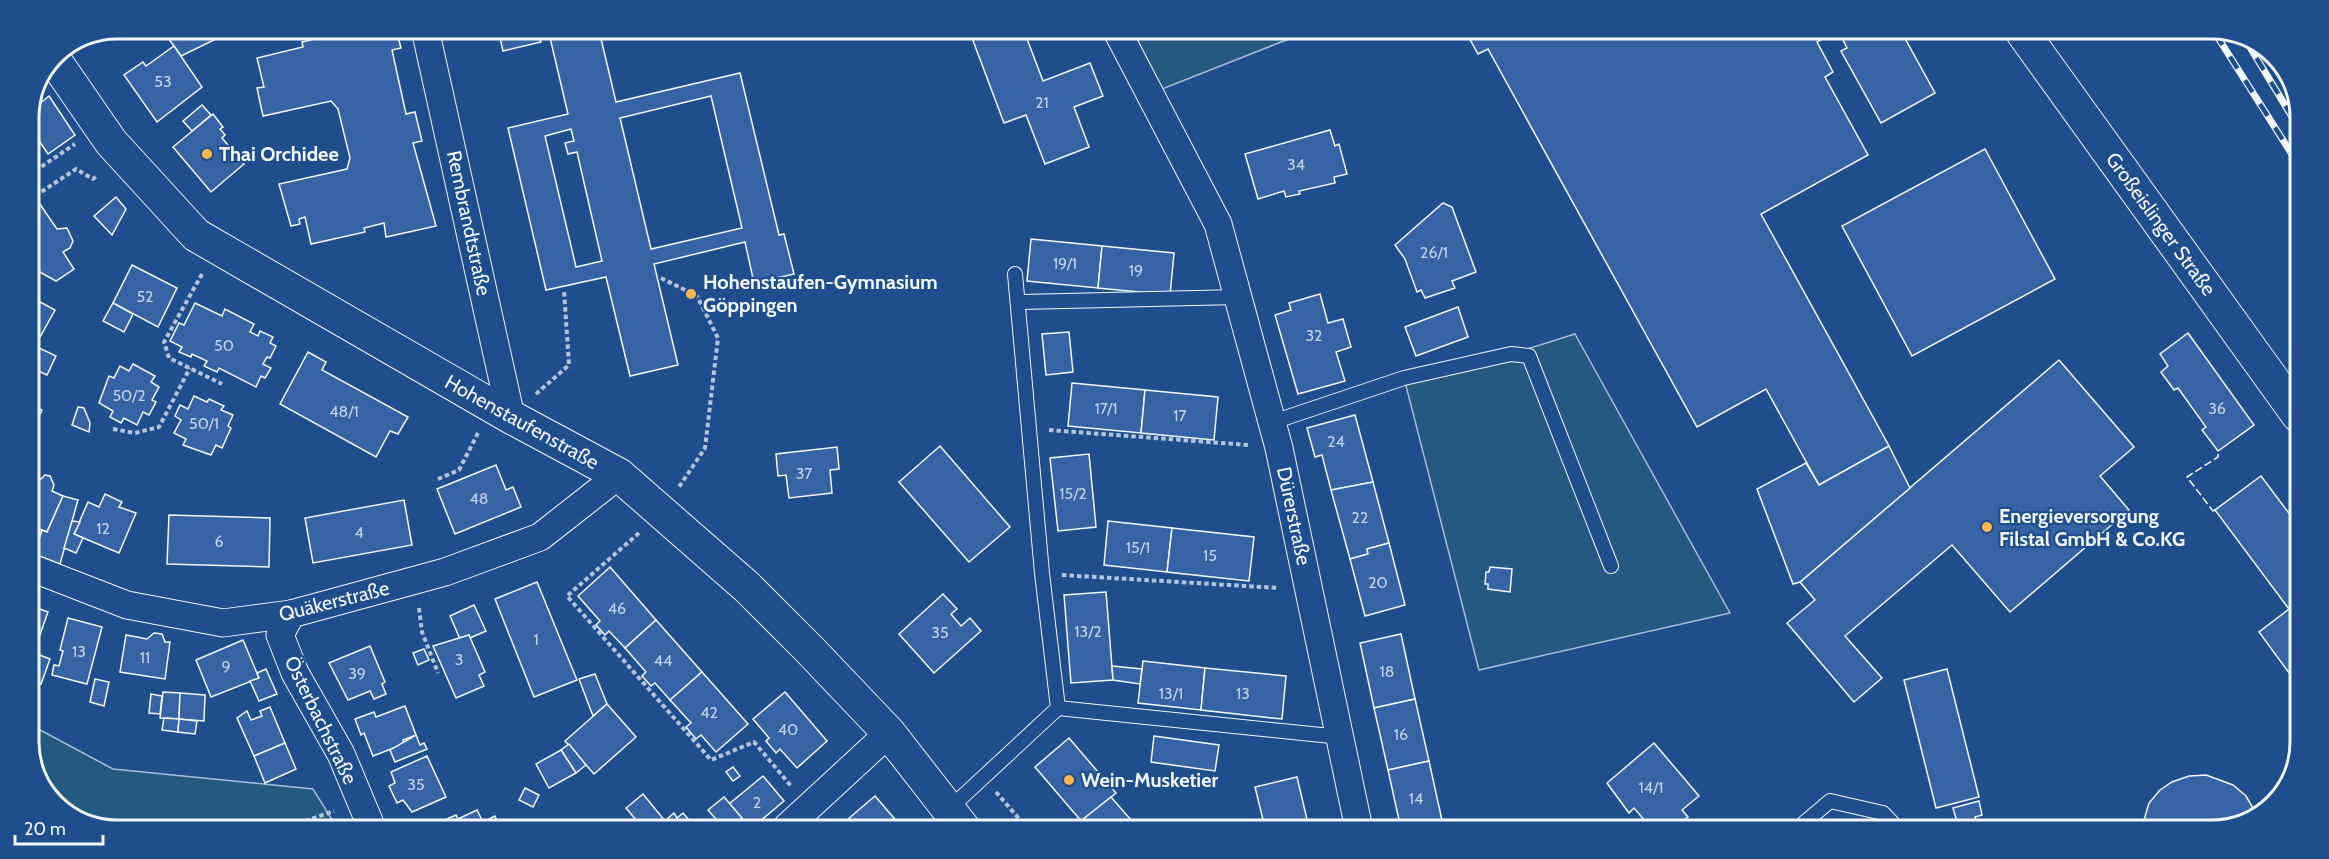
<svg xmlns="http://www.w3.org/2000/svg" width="2329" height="859" font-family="Cabin,sans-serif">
  <rect width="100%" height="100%" fill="#1f4e8c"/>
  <g fill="#245a82" stroke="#a8bbd7" stroke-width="1.5">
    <polygon points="1133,31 1309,31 1162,89"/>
    <polygon points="1575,334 1730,613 1479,670 1404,378 1511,354"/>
    <polygon points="29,724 113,769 313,789 336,826 88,826 47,796 29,748"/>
  </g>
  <g fill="#3563a3" stroke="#f2f6ff" stroke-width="1.5" fill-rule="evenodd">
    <polygon points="179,29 209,29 214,40 181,56 166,35"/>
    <polygon points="357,29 396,29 401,48 392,50 406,114 415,112 422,141 413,143 436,226 386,237 384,223 364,228 365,232 311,244 305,217 299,219 300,224 291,226 279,184 347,169 350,158 338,109 331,101 263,116 257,88 264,87 257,58 303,47 302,42"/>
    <polygon points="498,29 540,29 537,30 541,42 503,51"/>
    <path d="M548,29L599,30L616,102L740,73L779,235L784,234L794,274L754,283L745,242L654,264L678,365L630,376L606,277L546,290L508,128L568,114ZM711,96L742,228L651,249L620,118ZM571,129L574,141L565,143L568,154L577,152L602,261L576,267L545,136Z"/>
    <polygon points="969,30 1024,31 1043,81 1090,63 1103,96 1074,107 1089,147 1045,164 1026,115 1004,123"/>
    <polygon points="1473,32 1835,32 1817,42 1833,72 1825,77 1868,155 1761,214 1889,446 1819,485 1766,389 1697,427 1488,49 1478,54 1467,34"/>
    <polygon points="1839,32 1902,33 1935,93 1881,123 1841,51 1847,48"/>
    <polygon points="174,46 202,87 157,122 124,75 143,62 146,66"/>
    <polygon points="49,96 75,135 48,154 29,126 29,112"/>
    <polygon points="202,105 211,115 192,131 183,121"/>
    <polygon points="213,114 223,127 220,129 225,135 222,138 244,164 211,192 173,147"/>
    <polygon points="1330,130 1335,146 1339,144 1347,174 1334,177 1335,183 1299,191 1300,194 1286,197 1284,191 1258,199 1245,154"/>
    <polygon points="1985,149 2055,279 1912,356 1842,226"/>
    <polygon points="116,197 126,209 112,235 94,216"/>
    <polygon points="37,200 57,229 67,228 73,241 70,248 63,252 74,269 56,281 29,266 29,205"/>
    <polygon points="1443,203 1452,207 1476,272 1452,281 1455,288 1425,298 1421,290 1417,292 1405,259 1395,245"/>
    <polygon points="1031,239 1102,246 1098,288 1027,281"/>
    <polygon points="1102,246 1174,253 1170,295 1098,288"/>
    <polygon points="132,265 177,288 158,327 113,303"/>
    <polygon points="1320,294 1328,323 1343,319 1351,347 1336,352 1345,381 1298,394 1275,315 1291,310 1289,303"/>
    <polygon points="29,296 55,310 35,346 29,343"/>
    <polygon points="113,303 133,314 124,332 103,321"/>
    <polygon points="195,303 222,316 225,309 254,324 250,332 258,336 260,331 273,337 270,343 276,346 270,358 267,357 263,364 271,368 265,378 261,376 256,387 219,368 217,372 204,366 207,361 192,354 191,357 179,352 182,347 170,341 179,323 184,325"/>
    <polygon points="1458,307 1468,337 1416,356 1405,327"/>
    <polygon points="1069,332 1073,372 1046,375 1042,334"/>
    <polygon points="2188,333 2254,425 2218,451 2202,430 2206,427 2178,388 2174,390 2161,372 2168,366 2160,354"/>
    <polygon points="29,343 35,346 29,359"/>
    <polygon points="35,346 56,356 47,375 29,367"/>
    <polygon points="308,352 326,362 322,370 408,417 398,434 390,431 376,457 280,404"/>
    <polygon points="2059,360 2134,447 2100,476 2129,510 2010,612 1952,545 1845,636 1882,678 1854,702 1787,623 1815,600 1800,582"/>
    <polygon points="133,364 155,376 151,382 159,387 152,400 156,402 149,415 143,412 137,425 124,418 121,423 110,417 113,411 99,403 109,376 114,378 120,366 129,371"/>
    <polygon points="1072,383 1145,390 1141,433 1068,426"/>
    <polygon points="1145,390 1218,397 1214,440 1141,433"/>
    <polygon points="194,396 207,402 209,399 224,406 221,410 233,415 228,426 231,428 222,448 216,445 211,455 183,445 186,439 174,433 181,420 175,416 180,405 188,409"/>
    <polygon points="29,404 42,410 32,430 29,428"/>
    <polygon points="78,407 84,408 90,423 89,432 72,425"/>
    <polygon points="1355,415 1373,482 1331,490 1322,455 1315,457 1307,428"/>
    <polygon points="940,446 1010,527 969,562 899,482"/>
    <polygon points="1889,446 1910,488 1800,582 1793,584 1757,489 1806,463 1819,485"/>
    <polygon points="837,447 839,469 830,470 832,493 789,498 786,475 778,476 776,454"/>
    <polygon points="1089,454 1096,527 1058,531 1050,458"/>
    <polygon points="496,465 506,490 513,487 521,507 455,534 437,489"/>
    <polygon points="45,475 50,476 54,485 52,491 63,496 47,532 29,525 29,480 37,483"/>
    <polygon points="2261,476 2297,524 2297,603 2289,609 2215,510"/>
    <polygon points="1373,482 1389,543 1367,549 1368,554 1350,559 1331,490"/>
    <polygon points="105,494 122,502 119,507 136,513 119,553 74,534 88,502 99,507"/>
    <polygon points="63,496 78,500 60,564 34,554 42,530 47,532"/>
    <polygon points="404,500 412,545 313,563 305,518"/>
    <polygon points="169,515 270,518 269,567 167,564"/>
    <polygon points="72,521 80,522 74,534 83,538 76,553 64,548"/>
    <polygon points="1108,521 1172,528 1167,572 1104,565"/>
    <polygon points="1172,528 1254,537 1249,581 1167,572"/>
    <polygon points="1389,543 1405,605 1365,616 1350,559 1368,554 1367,549"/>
    <polygon points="610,567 656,620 625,648 609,631 605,635 596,625 600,621 578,596"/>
    <polygon points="1490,567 1512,569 1510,592 1488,589 1488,584 1485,584 1486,572 1489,572"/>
    <polygon points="537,582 577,680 534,697 495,599"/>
    <polygon points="1106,592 1113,680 1071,683 1064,595"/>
    <polygon points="943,594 957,609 951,614 961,626 970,618 981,631 934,673 899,634"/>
    <polygon points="2297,603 2296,674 2292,677 2259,632"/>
    <polygon points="29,605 48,612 36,646 30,643 29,646"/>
    <polygon points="474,605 486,631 470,638 469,635 460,639 450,616"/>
    <polygon points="68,618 102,627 87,684 52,675 54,665 59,666 63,651 60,650"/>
    <polygon points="656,620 702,672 670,700 655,683 651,686 642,676 646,672 625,648"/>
    <polygon points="154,633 162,634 165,642 170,642 165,679 120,672 126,635 147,639"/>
    <polygon points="1401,634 1415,699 1374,708 1360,643"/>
    <polygon points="469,635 485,672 479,675 484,686 456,698 433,646"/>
    <polygon points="243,640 259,678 211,697 196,660"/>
    <polygon points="370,646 385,682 382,684 386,694 374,699 370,691 348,700 329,663"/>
    <polygon points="424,649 429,660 418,665 413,653"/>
    <polygon points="37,654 50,659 41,684 29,679"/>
    <polygon points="1143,661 1205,668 1201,710 1138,703"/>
    <polygon points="1112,666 1142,669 1140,684 1113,680"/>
    <polygon points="1205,668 1286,676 1282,719 1201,710"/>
    <polygon points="266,669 277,694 259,701 250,681 259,678 257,673"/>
    <polygon points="1947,669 1979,797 1936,808 1904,680"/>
    <polygon points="702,672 748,724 716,752 701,735 696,739 686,727 691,723 670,700"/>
    <polygon points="595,674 607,704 593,716 579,679"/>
    <polygon points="95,679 109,682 104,706 90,702"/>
    <polygon points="163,692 180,693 179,719 160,718"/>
    <polygon points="785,692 827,741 797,768 780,749 776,753 766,741 769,738 753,719"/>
    <polygon points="180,693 205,695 204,721 179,719"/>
    <polygon points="151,694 162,696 160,714 149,713"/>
    <polygon points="1415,699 1429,761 1388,770 1374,708"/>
    <polygon points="607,704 636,737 594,774 565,741"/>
    <polygon points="405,706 416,735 403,740 404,744 373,756 364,733 361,735 355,719 374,712 376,717"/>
    <polygon points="270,707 285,743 254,756 237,718 247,711 251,720 262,716 260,711"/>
    <polygon points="164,718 179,719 178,732 162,730"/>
    <polygon points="179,719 197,721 195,734 178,732"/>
    <polygon points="416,735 420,745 424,743 427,749 395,762 390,750"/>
    <polygon points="1154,736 1219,745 1215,771 1151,762"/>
    <polygon points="1069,738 1116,793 1082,822 1035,767"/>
    <polygon points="285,743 296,769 265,783 254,756"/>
    <polygon points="1654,743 1699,796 1682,810 1688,817 1673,829 1652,829 1634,808 1629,813 1607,783"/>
    <polygon points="569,744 586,765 576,773 561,750"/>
    <polygon points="561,750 576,773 549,788 536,764"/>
    <polygon points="427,756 446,797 412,812 403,800 397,803 389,786 395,783 391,772"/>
    <polygon points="1429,761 1443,825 1427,829 1401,829 1388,770"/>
    <polygon points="733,767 740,776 733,781 726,772"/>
    <polygon points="2206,775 2233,785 2246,796 2257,815 2212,830 2141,830 2149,803 2160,790 2172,782 2189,776"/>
    <polygon points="763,776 784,801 753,827 749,827 729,804"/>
    <polygon points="1297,777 1309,828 1265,828 1255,787"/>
    <polygon points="525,788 539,795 533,807 519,800"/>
    <polygon points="643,794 665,821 674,813 677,818 683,813 695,827 642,827 626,808"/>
    <polygon points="875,796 899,824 894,828 843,827 841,825"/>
    <polygon points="724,797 742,818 731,827 723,827 708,810"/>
    <polygon points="1111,797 1138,828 1080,828 1077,824"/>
    <polygon points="1979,801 1982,815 1975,817 1978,829 1951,830 1950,823 1957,822 1953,808"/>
    <polygon points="477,810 483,822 495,816 500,827 431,826 456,815 458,819"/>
  </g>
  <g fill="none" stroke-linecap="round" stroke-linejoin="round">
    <defs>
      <g id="lane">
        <polyline points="1020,302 1239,297"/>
        <polyline points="1273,422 1404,378 1511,354 1529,356 1611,566"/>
        <polyline points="1058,708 1341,737"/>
        <polyline points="948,810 1058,708 1042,573 1015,274"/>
        <polyline points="1801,830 1804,823 1830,801 1883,813 1899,830"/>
      </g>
      <g id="street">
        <polyline points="425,29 511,417"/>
        <polyline points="1117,31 1218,224 1279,448 1359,829"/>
        <polyline points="29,567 127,605 223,623 291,614 445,572 540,537 619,475"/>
        <polyline points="291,614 280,635 295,673 341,754 371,826"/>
        <polyline points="787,827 889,733"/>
      </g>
      <g id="secondary">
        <polyline points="2023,33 2298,415"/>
        <polyline points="53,58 111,142 196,235 511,417 619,475 747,587 810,650 889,733 963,828"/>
      </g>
    </defs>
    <use href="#lane" stroke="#f2f6ff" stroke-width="16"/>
    <use href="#street" stroke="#f2f6ff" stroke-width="29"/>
    <use href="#secondary" stroke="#f2f6ff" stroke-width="35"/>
    <g stroke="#b3c4dc" stroke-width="4" stroke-dasharray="4.5 3" stroke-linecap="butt">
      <polyline points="660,30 661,33 719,30"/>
      <polyline points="29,175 75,144"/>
      <polyline points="29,200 76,169 93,179 98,175"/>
      <polyline points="202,274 164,342 169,358 222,384"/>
      <polyline points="661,278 697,296 718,338 705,448 679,487"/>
      <polyline points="536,394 569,365 564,290"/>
      <polyline points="113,429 135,433 159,427 190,368"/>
      <polyline points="1049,430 1248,445"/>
      <polyline points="438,479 459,470 478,433"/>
      <polyline points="639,533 567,596 711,760 754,742 791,786"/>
      <polyline points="1062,575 1279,588"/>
      <polyline points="419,608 422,632 438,673"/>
      <polyline points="996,792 1027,828"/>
      <polyline points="291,826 334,811"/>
    </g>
    <use href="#lane" stroke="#1f4e8c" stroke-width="14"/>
    <use href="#street" stroke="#1f4e8c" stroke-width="27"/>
    <use href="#secondary" stroke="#1f4e8c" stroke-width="33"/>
    <defs>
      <g id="rail">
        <polyline points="2215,33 2300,167"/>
        <polyline points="2242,34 2300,130"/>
        <polyline points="2265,51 2296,99"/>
      </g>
    </defs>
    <use href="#rail" stroke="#f2f6ff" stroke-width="7"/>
    <use href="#rail" stroke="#1f4e8c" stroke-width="4.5" stroke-dasharray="14" stroke-linecap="butt"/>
    <polyline stroke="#f2f6ff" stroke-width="1.5" stroke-dasharray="8 3" stroke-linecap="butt" points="2215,510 2213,511 2187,477 2218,457 2218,451"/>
  </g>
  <g fill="#ffb74d" stroke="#1f4e8c" stroke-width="2">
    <circle cx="207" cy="154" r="6"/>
    <circle cx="691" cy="294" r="6"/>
    <circle cx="1987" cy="527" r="6"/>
    <circle cx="1069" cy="780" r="6"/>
  </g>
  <g text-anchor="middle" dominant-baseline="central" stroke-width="4.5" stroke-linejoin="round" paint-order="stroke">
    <g font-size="16" fill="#c3d1e8">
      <text x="163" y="81">53</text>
      <text x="1042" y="102">21</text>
      <text x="1296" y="164">34</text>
      <text x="1434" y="252">26/1</text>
      <text x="1065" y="263">19/1</text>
      <text x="1136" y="270">19</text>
      <text x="145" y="296">52</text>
      <text x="1314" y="335">32</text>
      <text x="224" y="345">50</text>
      <text x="129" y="395">50/2</text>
      <text x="1106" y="408">17/1</text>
      <text x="2217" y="408">36</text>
      <text x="344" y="411">48/1</text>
      <text x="1180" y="415">17</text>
      <text x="204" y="423">50/1</text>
      <text x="1336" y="441">24</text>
      <text x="804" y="473">37</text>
      <text x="1073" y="493">15/2</text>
      <text x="479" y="498">48</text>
      <text x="1360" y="517">22</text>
      <text x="103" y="528">12</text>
      <text x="359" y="532">4</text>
      <text x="219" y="541">6</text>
      <text x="1138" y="547">15/1</text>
      <text x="1210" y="555">15</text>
      <text x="1378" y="582">20</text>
      <text x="617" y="608">46</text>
      <text x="1088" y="631">13/2</text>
      <text x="940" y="632">35</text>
      <text x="536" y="639">1</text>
      <text x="79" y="651">13</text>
      <text x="145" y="657">11</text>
      <text x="459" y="659">3</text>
      <text x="663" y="660">44</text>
      <text x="226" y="666">9</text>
      <text x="1387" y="671">18</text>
      <text x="357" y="673">39</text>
      <text x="1171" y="693">13/1</text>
      <text x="1243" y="693">13</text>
      <text x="709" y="712">42</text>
      <text x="788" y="729">40</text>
      <text x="1401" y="734">16</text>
      <text x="416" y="784">35</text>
      <text x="1651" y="787">14/1</text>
      <text x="1416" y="798">14</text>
      <text x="757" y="802">2</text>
    </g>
    <g font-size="20" font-weight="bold" fill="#f2f6ff" stroke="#1f4e8c" text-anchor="start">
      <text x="219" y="154">Thai Orchidee</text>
      <text x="703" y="282">Hohenstaufen-Gymnasium<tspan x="703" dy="23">Göppingen</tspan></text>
      <text x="1999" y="516">Energieversorgung<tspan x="1999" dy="23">Filstal GmbH &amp; Co.KG</tspan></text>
      <text x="1081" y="780">Wein-Musketier</text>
    </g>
    <g font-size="20" fill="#f2f6ff" stroke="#1f4e8c">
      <text transform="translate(469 223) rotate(78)">Rembrandtstraße</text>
      <text transform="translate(2161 224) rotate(54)">Großeislinger Straße</text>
      <text transform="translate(522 422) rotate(29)">Hohenstaufenstraße</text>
      <text transform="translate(1294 516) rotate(78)">Dürerstraße</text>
      <text transform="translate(334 601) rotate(-14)">Quäkerstraße</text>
      <text transform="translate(321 720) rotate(64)">Österbachstraße</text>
    </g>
  </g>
  <path d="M0 0H2329V859H0ZM117 39H2212A78 78 0 0 1 2290 117V742A78 78 0 0 1 2212 820H117A78 78 0 0 1 39 742V117A78 78 0 0 1 117 39Z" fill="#1f4e8c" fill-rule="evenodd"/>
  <path fill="none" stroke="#f2f6ff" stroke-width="3" d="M117 39H2212A78 78 0 0 1 2290 117V742A78 78 0 0 1 2212 820H117A78 78 0 0 1 39 742V117A78 78 0 0 1 117 39Z"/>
  <path d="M15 835v9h88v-9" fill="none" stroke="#f2f6ff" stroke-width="3"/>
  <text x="24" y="835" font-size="18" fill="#f2f6ff" stroke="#1f4e8c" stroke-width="4.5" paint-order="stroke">20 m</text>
</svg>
